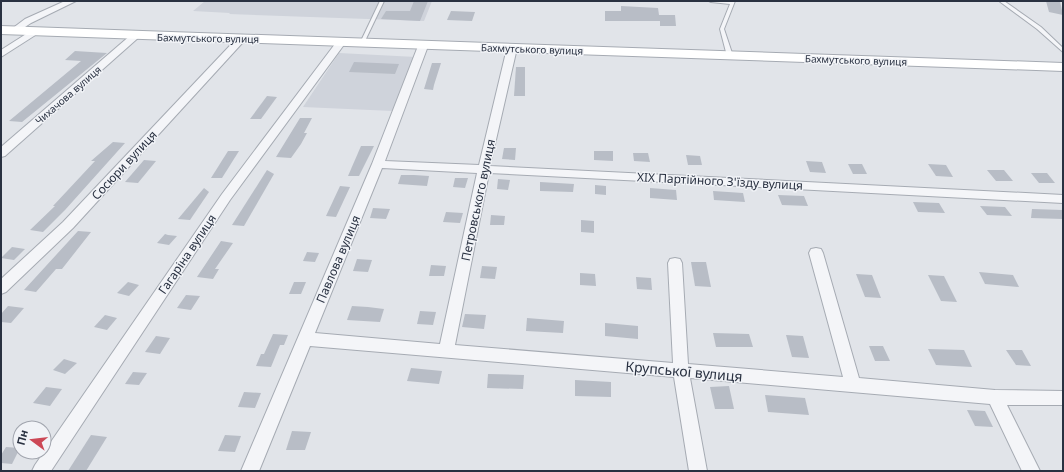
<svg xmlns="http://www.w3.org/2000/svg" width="1064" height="472" font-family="'Noto Sans',sans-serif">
  <rect width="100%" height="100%" fill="#e1e4e9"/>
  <g fill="#cfd3db">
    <polygon points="205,1 432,1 424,21 229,14 230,13 193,11"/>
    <polygon points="339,53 416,57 393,111 303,107"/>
  </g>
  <g fill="#b8bdc6">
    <polygon points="414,1 428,1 420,21 381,19 386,11 410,11"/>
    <polygon points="1046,1 1060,1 1063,15 1049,12"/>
    <polygon points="621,6 658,8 659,15 675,15 676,26 660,26 660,21 605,21 605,11 621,11"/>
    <polygon points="451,11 475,12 472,21 447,20"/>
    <polygon points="75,51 107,53 22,122 9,121 81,61 65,60"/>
    <polygon points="354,62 399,64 395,74 349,72"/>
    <polygon points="432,63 441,63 434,85 433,90 424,89"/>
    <polygon points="516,67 525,67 525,96 514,96"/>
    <polygon points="267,96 277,97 261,119 250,119"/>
    <polygon points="300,118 312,118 304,133 307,133 301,144 291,158 276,157"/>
    <polygon points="113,142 125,143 65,210 43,232 30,230 55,206 53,206 95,161 91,161"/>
    <polygon points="361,146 374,146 359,176 348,176"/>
    <polygon points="504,148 516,148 515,160 502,159"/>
    <polygon points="228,151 239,151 222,178 211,178"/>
    <polygon points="594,151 613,151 613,161 594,160"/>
    <polygon points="633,153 648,153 650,162 634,161"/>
    <polygon points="686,155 700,156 702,165 688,165"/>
    <polygon points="144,160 156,161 138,183 125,182"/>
    <polygon points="806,161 822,162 826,173 810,172"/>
    <polygon points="848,164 862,164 867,174 853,174"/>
    <polygon points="928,164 946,165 953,177 936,176"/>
    <polygon points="267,170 274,174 244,226 232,225"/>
    <polygon points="987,170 1004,170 1013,181 996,181"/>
    <polygon points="1031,173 1047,173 1055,183 1039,183"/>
    <polygon points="401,175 414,175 429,176 427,186 398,184"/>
    <polygon points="455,178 468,178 465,188 453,187"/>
    <polygon points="498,179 510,180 508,190 497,189"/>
    <polygon points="540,182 574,184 573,192 540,191"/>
    <polygon points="595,185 606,186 606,195 595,194"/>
    <polygon points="340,186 350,187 336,217 326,216"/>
    <polygon points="204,188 209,192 190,220 178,219"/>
    <polygon points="650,188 676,190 677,200 650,198"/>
    <polygon points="713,191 743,193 745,202 714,200"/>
    <polygon points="778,195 804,196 808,206 782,205"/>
    <polygon points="913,202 939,203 945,213 918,212"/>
    <polygon points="980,206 1005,207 1012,216 987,215"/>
    <polygon points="373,208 390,209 386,219 370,218"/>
    <polygon points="1032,209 1063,210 1063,219 1031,218"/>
    <polygon points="446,212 463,213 460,223 443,222"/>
    <polygon points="491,215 505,216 504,225 490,225"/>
    <polygon points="581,220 594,221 594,233 581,232"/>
    <polygon points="78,231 91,232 62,269 56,269 36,292 24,290"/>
    <polygon points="165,234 168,235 177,236 169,245 157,243"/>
    <polygon points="221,241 233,243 215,269 219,269 213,279 197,277"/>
    <polygon points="12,247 25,249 14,260 1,258"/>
    <polygon points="307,252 319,253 315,262 303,261"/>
    <polygon points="357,259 372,260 368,272 353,271"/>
    <polygon points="691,262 706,262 711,287 695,286"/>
    <polygon points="431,265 446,266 444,276 429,276"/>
    <polygon points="482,266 497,267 495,279 480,278"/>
    <polygon points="979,272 1013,275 1019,287 985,284"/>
    <polygon points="580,273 595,274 596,286 580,285"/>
    <polygon points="856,274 872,275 881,298 865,297"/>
    <polygon points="928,275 944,276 957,302 941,301"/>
    <polygon points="636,277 651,278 652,290 637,289"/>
    <polygon points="128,282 139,285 129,296 117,293"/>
    <polygon points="294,282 306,282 301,294 289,294"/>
    <polygon points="186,295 200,296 191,310 177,308"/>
    <polygon points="8,306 24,308 11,323 1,322 1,314"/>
    <polygon points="352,306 368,307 384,309 380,322 347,320"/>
    <polygon points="420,311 436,312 433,325 417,324"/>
    <polygon points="465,314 486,315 484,329 462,327"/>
    <polygon points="105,315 117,318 107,330 94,327"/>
    <polygon points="527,318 564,321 563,333 526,331"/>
    <polygon points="605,323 638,326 638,339 605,336"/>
    <polygon points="713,333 749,334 753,347 716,347"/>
    <polygon points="273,334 288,335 284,345 280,345 271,367 256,366 261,354 264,354"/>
    <polygon points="786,335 803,336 809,358 792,357"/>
    <polygon points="156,336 170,338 160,354 145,352"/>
    <polygon points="869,346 883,346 890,361 875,361"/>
    <polygon points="928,349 964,350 972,367 936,365"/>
    <polygon points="1006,350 1022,350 1031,366 1016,365"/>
    <polygon points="64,359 77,363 65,374 53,370"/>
    <polygon points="411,368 442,371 439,384 407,381"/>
    <polygon points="133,372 147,373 139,385 125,384"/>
    <polygon points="488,374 524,375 523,389 487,388"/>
    <polygon points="575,380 611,382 611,397 575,396"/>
    <polygon points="729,386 734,409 715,409 710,387"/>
    <polygon points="46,387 62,389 50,406 33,403"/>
    <polygon points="244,392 261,393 255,408 238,407"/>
    <polygon points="765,395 805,398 809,415 768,412"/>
    <polygon points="967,410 985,411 993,427 975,426"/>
    <polygon points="292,431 311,432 305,450 286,450"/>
    <polygon points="91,435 107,437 86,471 68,471"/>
    <polygon points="225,435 241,436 235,452 218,451"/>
    <polygon points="6,447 20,448 12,464 1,463 1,455"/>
  </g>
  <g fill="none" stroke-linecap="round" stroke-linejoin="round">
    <defs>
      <g id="lane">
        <polygon points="380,1 384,1 364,43 360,44 360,43"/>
        <polygon points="709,1 735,1 724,29 733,56 732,57 727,56 720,29 730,4 711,2"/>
        <polygon points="999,1 1004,1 1041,27 1063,48 1063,52 1037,29"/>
      </g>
      <g id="street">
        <polygon points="65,1 76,1 31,23 16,33 10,33 9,31 25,19"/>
        <polygon points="34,29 37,30 37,34 1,57 1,50"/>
        <polygon points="135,33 138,34 138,38 5,156 1,157 1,147 132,34"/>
        <polygon points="242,35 246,38 245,40 73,228 6,292 1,294 1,279 63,222 239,36"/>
        <polygon points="341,39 346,42 230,200 51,471 32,471 35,465 222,194 338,40"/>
        <path d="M423,43L428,46L385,161L479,165L507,48L512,45L517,48L490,166L1063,195V203L489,173L455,345L673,363L668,263L670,259L675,258L680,259L682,263L688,364L843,377L809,253L811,249L816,248L821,249L823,253L859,378L995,390L1063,391V405H1007L1040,471H1022L990,404L690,378L707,471H689L674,377L310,346L259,471H241L372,164L418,46ZM382,168L477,173L440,344L315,333Z"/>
      </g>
      <polygon id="secondary" points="1,26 1063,63 1063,71 1,34"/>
    </defs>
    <use href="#lane" stroke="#a6abb3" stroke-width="2"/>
    <use href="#street" stroke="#a6abb3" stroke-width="2"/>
    <use href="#secondary" stroke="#a6abb3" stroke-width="2"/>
    <use href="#lane" fill="#f4f5f8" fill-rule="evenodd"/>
    <use href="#street" fill="#f4f5f8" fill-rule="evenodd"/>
    <use href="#secondary" fill="#fff" fill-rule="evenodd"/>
  </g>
  <g text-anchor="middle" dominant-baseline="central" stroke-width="3" stroke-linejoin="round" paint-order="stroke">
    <g font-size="10" fill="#293141" stroke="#f1f3f7">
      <text transform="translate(208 38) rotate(1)">Бахмутського вулиця</text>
      <text transform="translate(532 49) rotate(2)">Бахмутського вулиця</text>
      <text transform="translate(856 60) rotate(2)">Бахмутського вулиця</text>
      <text transform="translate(68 95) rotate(-41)">Чихачова вулиця</text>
    </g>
    <g font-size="12" fill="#293141" stroke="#f1f3f7">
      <text transform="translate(124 165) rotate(-47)">Сосюри вулиця</text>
      <text transform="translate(720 181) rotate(3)">XIX Партійного З'їзду вулиця</text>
      <text transform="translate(478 200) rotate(-78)">Петровського вулиця</text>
      <text transform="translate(187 254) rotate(-56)">Гагаріна вулиця</text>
      <text transform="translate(338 259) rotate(-67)">Павлова вулиця</text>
    </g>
    <g font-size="14" fill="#293141" stroke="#f1f3f7">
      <text transform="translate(684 371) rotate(5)">Крупської вулиця</text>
    </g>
  </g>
  <rect width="1064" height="472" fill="none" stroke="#293141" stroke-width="4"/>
  <g transform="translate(32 440) rotate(285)"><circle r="19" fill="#f1f3f7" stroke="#a1a5ae"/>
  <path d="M0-3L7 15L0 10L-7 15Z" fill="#cc4856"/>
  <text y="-6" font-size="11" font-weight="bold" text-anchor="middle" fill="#293141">Пн</text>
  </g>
</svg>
